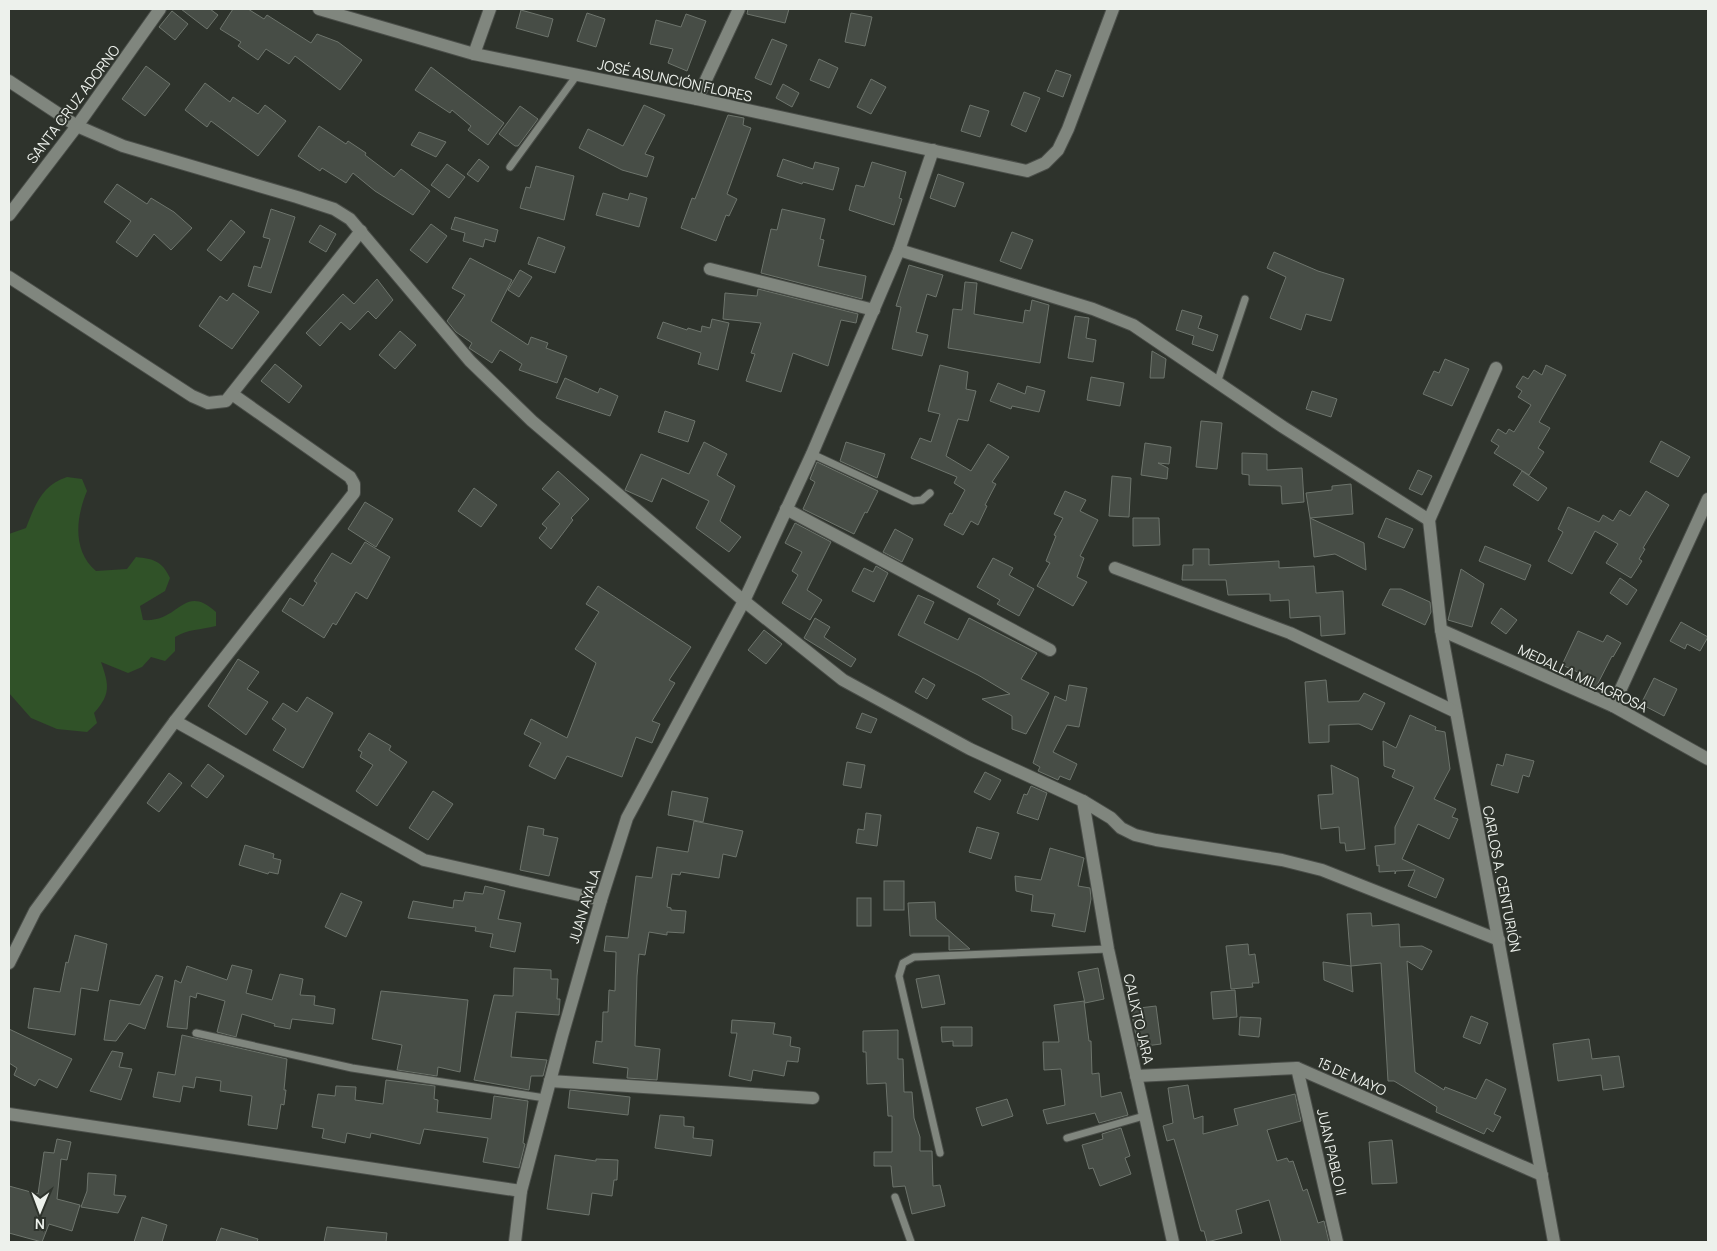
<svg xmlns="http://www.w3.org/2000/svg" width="1717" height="1251" font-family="Manrope,sans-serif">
  <rect width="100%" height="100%" fill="#2e332c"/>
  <path fill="#305228" d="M67,477L82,479L87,491C76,517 72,551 96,571L127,569L136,557C154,559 162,561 170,578L165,591L140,606L143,620C180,623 183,582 216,612V626C200,630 188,629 175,637V651L165,661L151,657L142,667L128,673L101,662C109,685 111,694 94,713L97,723L87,732L57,729L31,718L9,693V534L26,528C35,505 42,485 67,477Z"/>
  <g fill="#474d46" stroke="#6d746c">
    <polygon points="181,9 210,9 218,15 207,29"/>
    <polygon points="233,9 248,9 264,19 267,15 311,43 317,34 338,42 362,60 340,90 295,56 289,64 266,49 258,60 238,46 241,42 220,29"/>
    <polygon points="748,9 789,9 785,23 747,14"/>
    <polygon points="521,10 553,19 548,37 516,28"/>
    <polygon points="172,11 188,24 175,40 159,27"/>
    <polygon points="587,13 605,19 596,47 577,41"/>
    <polygon points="851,13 872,17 865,46 845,42"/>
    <polygon points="686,14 706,21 687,71 668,63 673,49 650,44 656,20 681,27"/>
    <polygon points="772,39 787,45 771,85 755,78"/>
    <polygon points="819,59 838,68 829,88 810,80"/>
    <polygon points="146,66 170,84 145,116 122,99"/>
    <polygon points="431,67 504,123 488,145 468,130 471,126 452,110 450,113 415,90"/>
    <polygon points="1056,70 1071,75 1063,97 1047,91"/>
    <polygon points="871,79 886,87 871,114 857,107"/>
    <polygon points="205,83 230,102 233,97 258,114 265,105 286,121 258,156 211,121 207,127 185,110"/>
    <polygon points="783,84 799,93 792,107 776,98"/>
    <polygon points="1024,92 1040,98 1026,132 1011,125"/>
    <polygon points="644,105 665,115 645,154 654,157 647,177 622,170 579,148 588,129 623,146"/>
    <polygon points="970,105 989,111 980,137 961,131"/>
    <polygon points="520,106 538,119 518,146 515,146 499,134"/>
    <polygon points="728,115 744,118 743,125 751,128 727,194 737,199 729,216 726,215 716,241 681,228 692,198 695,199"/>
    <polygon points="319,126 346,144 348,141 366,153 365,155 394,177 401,169 430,191 413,215 375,191 353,173 346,183 322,168 320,171 298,156"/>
    <polygon points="419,132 446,142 436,157 411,145"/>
    <polygon points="479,159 489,167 478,182 467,174"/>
    <polygon points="783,159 813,169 815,162 839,168 833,190 803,182 802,184 777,176"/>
    <polygon points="872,162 906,172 899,198 902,199 894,225 849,210 856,185 864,187"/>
    <polygon points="447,164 465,177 449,198 431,185"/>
    <polygon points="536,166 574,176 564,220 520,208 526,187 530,188"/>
    <polygon points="938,174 964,183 955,207 930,198"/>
    <polygon points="117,184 147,204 151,198 174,212 192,228 171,250 154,234 137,257 116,242 131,221 104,202"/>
    <polygon points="603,193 628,200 630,193 647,198 639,227 596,215"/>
    <polygon points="271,209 295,217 271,293 248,286 254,266 261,268 270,239 263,237"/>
    <polygon points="782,209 825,219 820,239 824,240 818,266 866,276 862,299 761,273 771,229 777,230"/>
    <polygon points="455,217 498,230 495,242 485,239 483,247 463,241 465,233 451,229"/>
    <polygon points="231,220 245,232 221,261 207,250"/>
    <polygon points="431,224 447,236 427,263 410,250"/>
    <polygon points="320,225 336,234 326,252 309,242"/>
    <polygon points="1012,232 1033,240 1021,269 1000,261"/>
    <polygon points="538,237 565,247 555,273 528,264"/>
    <polygon points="1274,252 1318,271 1344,279 1331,321 1306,314 1301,330 1270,318 1286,277 1267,268"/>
    <polygon points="470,258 512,280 491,321 528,345 531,337 548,343 546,348 567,356 557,383 519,370 522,364 500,350 492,363 472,350 469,348 472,343 456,332 447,321 465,295 452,288"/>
    <polygon points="909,265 943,275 936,297 927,294 916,332 928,335 922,356 892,349 901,307 896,306"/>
    <polygon points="520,270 532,277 519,297 508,290"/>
    <polygon points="377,279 393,300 376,319 368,311 350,330 341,322 320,346 306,333 343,294 354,304"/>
    <polygon points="965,282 977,283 974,314 1023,323 1025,310 1030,311 1032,300 1049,305 1040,363 948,348 953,309 962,310"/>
    <polygon points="758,289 858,314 856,323 841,320 828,366 793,353 781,392 746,381 755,354 751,353 761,323 723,319 725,293 757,296"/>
    <polygon points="233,293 259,312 232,349 199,326 220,296 227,301"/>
    <polygon points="1182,310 1202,316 1198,328 1218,335 1213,351 1192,344 1194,336 1176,330"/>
    <polygon points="1075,316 1089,318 1086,338 1096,340 1093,362 1068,358"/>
    <polygon points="712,319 729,323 718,370 698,364 701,353 657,338 663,322 687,330 688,328 701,332 702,326 710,328"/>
    <polygon points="400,331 416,345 395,369 379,355"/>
    <polygon points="1152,351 1166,359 1164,378 1150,378"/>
    <polygon points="1445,359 1469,369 1452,406 1423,394 1434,371 1439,373"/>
    <polygon points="275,364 302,386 289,403 261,381"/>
    <polygon points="940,365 968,372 966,389 976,391 968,421 958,419 946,456 971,471 988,444 1009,457 992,482 996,484 985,505 987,506 978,525 971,521 963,535 944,525 950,513 952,514 965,490 954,483 957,477 911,458 920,438 931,442 940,414 928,411"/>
    <polygon points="1546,365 1566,375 1539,422 1550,428 1538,448 1544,452 1529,475 1494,453 1499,446 1491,441 1498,429 1506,434 1509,429 1514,432 1531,405 1518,397 1522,391 1516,387 1523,376 1528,379 1534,370 1542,375"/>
    <polygon points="1091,377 1124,383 1120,406 1087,400"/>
    <polygon points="565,378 598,393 600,388 618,396 610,416 556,398"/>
    <polygon points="998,383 1025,394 1027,386 1045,391 1039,412 1012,406 1011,409 990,401"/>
    <polygon points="1312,391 1337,399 1331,417 1306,409"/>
    <polygon points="665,411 695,421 688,442 658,432"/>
    <polygon points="1201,421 1222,423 1217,469 1196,467"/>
    <polygon points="1661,441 1690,457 1678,477 1650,462"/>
    <polygon points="704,442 727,454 717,475 735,486 720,521 741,537 729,552 696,528 709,501 662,478 652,502 625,490 641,454 689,474"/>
    <polygon points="846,442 885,454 877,478 840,461"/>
    <polygon points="1145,443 1171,447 1169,464 1158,463 1168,468 1167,479 1141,475"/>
    <polygon points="1242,453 1267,454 1267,470 1302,468 1304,502 1282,504 1281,486 1249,485 1249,475 1242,474"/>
    <polygon points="817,462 878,491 867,513 865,512 854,534 803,509 815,482 810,479"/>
    <polygon points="1418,470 1432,476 1422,495 1409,489"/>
    <polygon points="558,471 589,499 571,518 573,520 551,549 539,538 547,528 542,524 560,504 542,489"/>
    <polygon points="1522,471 1547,488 1538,501 1513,485"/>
    <polygon points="1112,476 1131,478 1129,517 1109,516"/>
    <polygon points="1351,484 1353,514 1310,518 1306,493 1332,490 1332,486"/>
    <polygon points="474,488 497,505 481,527 458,511"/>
    <polygon points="1065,491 1086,500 1080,511 1098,520 1080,556 1084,558 1077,577 1087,582 1073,606 1037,586 1050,563 1046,561 1056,536 1054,535 1063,518 1054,514"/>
    <polygon points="1646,491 1669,505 1643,548 1645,549 1639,559 1642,561 1631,578 1606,563 1618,544 1595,531 1572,574 1548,561 1563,532 1558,529 1568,507 1599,522 1603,515 1613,521 1620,510 1630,516"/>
    <polygon points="365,502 393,519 376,547 348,529"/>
    <polygon points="1133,518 1159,518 1160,545 1133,546"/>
    <polygon points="1310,518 1364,543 1366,570 1335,554 1314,557"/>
    <polygon points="1386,518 1413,529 1404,548 1378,537"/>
    <polygon points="795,523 831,542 807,590 822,600 810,620 782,603 798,575 792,571 802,552 785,543"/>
    <polygon points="895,529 913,539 902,562 883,552"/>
    <polygon points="365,542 390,557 367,599 356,592 336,625 333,623 324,638 282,611 290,598 303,606 317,583 314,581 332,553 351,564"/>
    <polygon points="1485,546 1531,565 1525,580 1479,561"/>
    <polygon points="1193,549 1209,549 1209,565 1279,561 1279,568 1314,566 1316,593 1343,591 1345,634 1321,636 1320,616 1290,618 1289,600 1270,601 1270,594 1228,595 1226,580 1182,580 1183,565 1193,565"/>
    <polygon points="993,558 1013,568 1009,575 1034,589 1019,616 997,604 1000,600 977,587"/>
    <polygon points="876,566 888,573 874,602 852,591 864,568 873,572"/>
    <polygon points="1461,569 1484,584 1472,627 1448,620"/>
    <polygon points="1620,578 1637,590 1627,605 1610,593"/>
    <polygon points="598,586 691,647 669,680 675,683 652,721 660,724 652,743 636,737 622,777 567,756 555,779 529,766 541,743 524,734 531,719 567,738 596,663 575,649 599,612 586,604"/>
    <polygon points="1390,589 1401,589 1430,602 1431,612 1425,625 1382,605"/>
    <polygon points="918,595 934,602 924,623 958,640 969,618 1037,653 1021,679 1049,693 1026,734 1012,729 1012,716 982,699 1010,694 978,675 898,635"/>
    <polygon points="1501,608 1517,620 1506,634 1491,623"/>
    <polygon points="815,618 830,627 824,637 856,659 851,667 804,638"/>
    <polygon points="1681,622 1708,637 1700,651 1687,644 1685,649 1670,641"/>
    <polygon points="764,630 782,644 766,664 748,650"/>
    <polygon points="1578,631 1603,642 1607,635 1621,643 1613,657 1612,656 1595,689 1576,681 1580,673 1562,665"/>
    <polygon points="238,659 259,672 247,689 268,702 246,735 208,706"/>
    <polygon points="923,678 935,685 927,699 915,692"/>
    <polygon points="1654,678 1677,689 1664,716 1641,704"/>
    <polygon points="1326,680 1328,702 1359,701 1364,693 1385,703 1372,730 1359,724 1329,725 1329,742 1309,743 1305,682"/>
    <polygon points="1069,685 1087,688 1079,727 1067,725 1053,752 1077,764 1070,780 1060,776 1058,780 1038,771 1040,767 1033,763 1055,696 1066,701"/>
    <polygon points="307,697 333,713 303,768 273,750 286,729 272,719 283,703 297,712"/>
    <polygon points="862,713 877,719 871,733 856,728"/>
    <polygon points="1410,715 1436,727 1435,730 1445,732 1450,769 1434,799 1456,809 1452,817 1458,819 1449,839 1418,824 1402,859 1444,879 1436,898 1408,886 1415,870 1396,871 1395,874 1395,871 1379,872 1379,865 1377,866 1375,846 1395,844 1395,827 1414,787 1392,777 1395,770 1384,766 1383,741 1396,748"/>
    <polygon points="369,733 391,746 389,750 407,762 377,806 356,791 373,765 360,757 362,752 358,750"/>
    <polygon points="1506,754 1534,761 1529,777 1523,775 1518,793 1491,785 1497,764 1503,766"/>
    <polygon points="847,762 865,765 861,788 843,785"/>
    <polygon points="208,764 224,776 207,798 191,786"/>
    <polygon points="1331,765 1358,778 1365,849 1346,851 1345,843 1340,843 1339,827 1321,829 1318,795 1333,794"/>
    <polygon points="985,772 1001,780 990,800 974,792"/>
    <polygon points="169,773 182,783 159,812 147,803"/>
    <polygon points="1031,786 1047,793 1038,820 1017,813 1024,794 1027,795"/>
    <polygon points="433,791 453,804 428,840 409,828"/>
    <polygon points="672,791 708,798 703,822 668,815"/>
    <polygon points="866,813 881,815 877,846 856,843 858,829 864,830"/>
    <polygon points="694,821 743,831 736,857 723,854 719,878 681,872 680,875 672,874 667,907 671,908 671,910 686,911 684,933 667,932 667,935 649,932 645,955 639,954 637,976 635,1046 660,1049 657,1080 627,1078 628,1068 593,1063 596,1041 602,1042 603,1012 608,1012 609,990 615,991 616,952 604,951 606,936 628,938 636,876 652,878 657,847 688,852"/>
    <polygon points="528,826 544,829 543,835 558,838 549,876 520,870"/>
    <polygon points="977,827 999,833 991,859 969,852"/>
    <polygon points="245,845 274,854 273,858 281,860 278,874 269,872 268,874 239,865"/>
    <polygon points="1050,848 1084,858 1078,886 1090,888 1091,899 1085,932 1052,926 1055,914 1031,911 1033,895 1016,891 1015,876 1041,880"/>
    <rect x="884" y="881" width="20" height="29"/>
    <polygon points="485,886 505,891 498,919 521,923 515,952 490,947 493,934 475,931 476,927 408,918 413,901 453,908 454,900 463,901 465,892 483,894"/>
    <polygon points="341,893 362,902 346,937 325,927"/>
    <rect x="857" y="898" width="14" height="28"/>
    <polygon points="935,902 936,919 970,949 949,950 949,936 910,936 908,903"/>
    <polygon points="1371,913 1372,926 1399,924 1400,947 1422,946 1432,951 1422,970 1407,961 1415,1072 1444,1090 1445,1087 1476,1099 1486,1079 1506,1089 1494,1114 1501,1117 1493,1132 1487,1128 1484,1134 1436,1112 1437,1107 1394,1081 1388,1081 1381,963 1351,966 1347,914"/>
    <polygon points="75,935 107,944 98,991 81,988 75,1035 28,1028 34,988 60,992 66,962 68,963"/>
    <polygon points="1248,944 1249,955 1255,954 1259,983 1252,983 1253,987 1231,989 1226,946"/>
    <polygon points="1323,962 1351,966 1353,992 1324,980"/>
    <polygon points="232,965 252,970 246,993 272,1000 280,974 303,979 300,995 315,996 314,1005 335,1009 333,1024 292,1019 290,1029 274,1026 275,1024 242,1014 236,1037 217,1032 225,1001 197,993 196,998 190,996 187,1029 167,1027 175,980 181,983 187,966 227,980"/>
    <polygon points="514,968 551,970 551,979 558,979 557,999 560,999 559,1015 516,1012 511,1057 547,1060 543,1076 531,1076 529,1090 474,1080 494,995 513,996"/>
    <polygon points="1098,968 1104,999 1085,1003 1078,972"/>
    <polygon points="156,975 163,977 145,1029 129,1023 116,1041 104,1040 110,1000 140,1005"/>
    <polygon points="939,975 945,1004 922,1008 916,979"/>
    <polygon points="1235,990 1237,1017 1213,1019 1211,992"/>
    <polygon points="381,991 468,1000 460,1072 438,1067 437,1076 397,1070 402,1045 372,1039"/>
    <polygon points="1084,1001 1089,1041 1091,1041 1092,1074 1099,1073 1101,1097 1121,1092 1128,1115 1099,1123 1095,1113 1047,1124 1043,1110 1065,1105 1061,1069 1044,1070 1043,1042 1059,1042 1054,1005"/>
    <polygon points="1156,1006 1161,1044 1138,1047 1131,1009"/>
    <polygon points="1471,1016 1488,1023 1480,1044 1463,1037"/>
    <polygon points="1240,1017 1261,1018 1259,1037 1239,1035"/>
    <polygon points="732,1020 775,1023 773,1034 791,1037 790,1046 800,1048 798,1062 787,1061 784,1076 753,1070 751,1081 729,1076 737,1033 731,1033"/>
    <polygon points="941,1027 972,1027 972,1046 953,1046 953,1041 942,1042"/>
    <polygon points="9,1029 72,1059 57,1088 39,1079 35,1086 14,1075 17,1068 9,1063"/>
    <polygon points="898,1030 898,1059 903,1059 904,1092 912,1092 914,1118 920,1137 920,1151 932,1151 933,1186 940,1185 945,1206 912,1214 905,1186 893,1187 891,1166 874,1166 874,1152 892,1152 892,1116 888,1116 886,1083 867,1084 866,1052 863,1052 863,1031"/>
    <polygon points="182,1035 287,1059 284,1090 286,1090 284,1105 281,1104 277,1129 248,1125 252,1096 220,1091 221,1081 196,1077 194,1088 183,1086 180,1102 153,1097 158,1072 175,1075"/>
    <polygon points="1589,1039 1592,1059 1619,1056 1624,1087 1603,1090 1601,1075 1558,1081 1553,1044"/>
    <polygon points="112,1051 123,1053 119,1067 132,1069 121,1100 90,1091"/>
    <polygon points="386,1080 435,1086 434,1099 438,1100 437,1112 491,1119 494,1096 528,1101 523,1143 525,1144 519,1168 483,1162 488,1138 424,1129 420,1144 371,1133 370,1138 347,1133 345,1143 322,1138 324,1129 312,1127 318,1094 335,1096 336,1086 356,1087 355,1100 383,1104"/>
    <polygon points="1188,1085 1194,1119 1203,1116 1203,1134 1238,1125 1234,1109 1295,1094 1301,1121 1267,1130 1277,1161 1287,1158 1289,1162 1293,1161 1303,1191 1307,1189 1318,1223 1324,1221 1329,1242 1281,1242 1269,1200 1236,1210 1242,1233 1207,1242 1204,1231 1201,1231 1174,1139 1167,1141 1163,1126 1173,1123 1168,1088"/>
    <polygon points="570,1090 630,1097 628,1115 568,1108"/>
    <polygon points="1007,1099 1013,1116 982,1126 976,1108"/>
    <polygon points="660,1115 684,1117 684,1126 694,1127 693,1138 713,1140 711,1156 655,1148"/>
    <polygon points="1121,1128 1130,1156 1125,1158 1131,1174 1100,1186 1093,1168 1089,1169 1082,1145 1103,1139 1102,1134"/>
    <polygon points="57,1139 71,1142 67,1160 61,1159 57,1199 80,1205 72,1231 49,1224 42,1242 9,1233 9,1186 38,1194 44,1152 54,1153"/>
    <polygon points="1392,1140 1397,1183 1372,1184 1369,1142"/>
    <polygon points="555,1155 596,1161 596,1159 618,1160 617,1180 614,1180 612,1196 592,1193 589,1215 547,1209"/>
    <polygon points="88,1173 116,1175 114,1195 126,1196 118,1213 81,1207 87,1191"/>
    <polygon points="142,1217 167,1225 162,1242 134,1242"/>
    <polygon points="327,1227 387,1233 386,1242 324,1242"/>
    <polygon points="221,1228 258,1239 257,1242 216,1242"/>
  </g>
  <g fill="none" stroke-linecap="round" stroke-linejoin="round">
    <defs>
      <g id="lane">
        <polyline points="510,167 577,75"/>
        <polyline points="1218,380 1245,299"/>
        <polyline points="812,454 913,501 922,500 930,493"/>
        <polyline points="196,1033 352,1068 545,1098"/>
        <polyline points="1067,1138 1144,1116"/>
        <polyline points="940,1153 899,976 903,963 914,957 1108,949"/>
        <polyline points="895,1197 911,1242"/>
      </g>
      <g id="street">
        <polyline points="319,9 474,54 697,99 1027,171 1045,163 1058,150 1068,129 1113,9"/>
        <polyline points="474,54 490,9"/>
        <polyline points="9,81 77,126 123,146 297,197 334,209 350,219 470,361 532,421 744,601 843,680 970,749 1083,801 1111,818 1121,828 1135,835 1156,840 1282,860 1322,870 1499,940"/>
        <polyline points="697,99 739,9"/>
        <polyline points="899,250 1093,309 1133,325 1283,427 1429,520"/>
        <polyline points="710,269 874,310"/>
        <polyline points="9,277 192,396 208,403 226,401 361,231"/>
        <polyline points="786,509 1050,650"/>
        <polyline points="1429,520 1441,630 1554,1242"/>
        <polyline points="1429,520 1496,368"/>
        <polyline points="1115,568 1290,633 1456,712"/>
        <polyline points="1441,630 1613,706 1708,759"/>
        <polyline points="1613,706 1708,499"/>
        <polyline points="175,721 424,860 601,900"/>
        <polyline points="1083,801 1108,949 1173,1242"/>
        <polyline points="9,963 35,911 175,721 354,493 354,484 350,477 232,394"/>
        <polyline points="1297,1068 1337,1242"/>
        <polyline points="1136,1076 1297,1068 1542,1175"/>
        <polyline points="550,1081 813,1098"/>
        <polyline points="9,1114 521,1191"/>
        <polyline points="515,1242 521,1191 562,1036 601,900 627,818 744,601 812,454 899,250 933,150"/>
      </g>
      <polyline id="secondary" points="9,215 77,126 160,9"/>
    </defs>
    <use href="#lane" stroke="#4a4e49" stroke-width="9"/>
    <use href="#street" stroke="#4a4e49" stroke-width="14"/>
    <use href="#secondary" stroke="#4a4e49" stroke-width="14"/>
    <use href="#lane" stroke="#80867e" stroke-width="7"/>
    <use href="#street" stroke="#80867e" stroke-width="12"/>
    <use href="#secondary" stroke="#80867e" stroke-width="12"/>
  </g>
  <g text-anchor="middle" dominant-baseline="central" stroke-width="4" stroke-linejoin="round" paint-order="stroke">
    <g font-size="14" fill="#edf1ec" stroke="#2e332c">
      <text transform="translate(675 80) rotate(12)">JOSÉ ASUNCIÓN FLORES</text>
      <text transform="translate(73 104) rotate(-53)">SANTA CRUZ ADORNO</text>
      <text transform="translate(1583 678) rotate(25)">MEDALLA MILAGROSA</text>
      <text transform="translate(1502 879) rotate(79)">CARLOS A. CENTURIÓN</text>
      <text transform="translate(584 906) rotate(-73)">JUAN AYALA</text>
      <text transform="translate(1139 1019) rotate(77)">CALIXTO JARA</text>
      <text transform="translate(1352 1076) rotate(24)">15 DE MAYO</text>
      <text transform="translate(1332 1152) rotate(77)">JUAN PABLO II</text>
    </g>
  </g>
  <rect width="1717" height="1251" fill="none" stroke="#edf1ec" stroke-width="20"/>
  <g transform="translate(40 1211) rotate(181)" stroke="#2e332c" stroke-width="4" paint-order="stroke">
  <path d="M0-4L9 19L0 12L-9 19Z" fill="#edf1ec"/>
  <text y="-8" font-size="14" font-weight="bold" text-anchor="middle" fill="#edf1ec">N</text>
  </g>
</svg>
